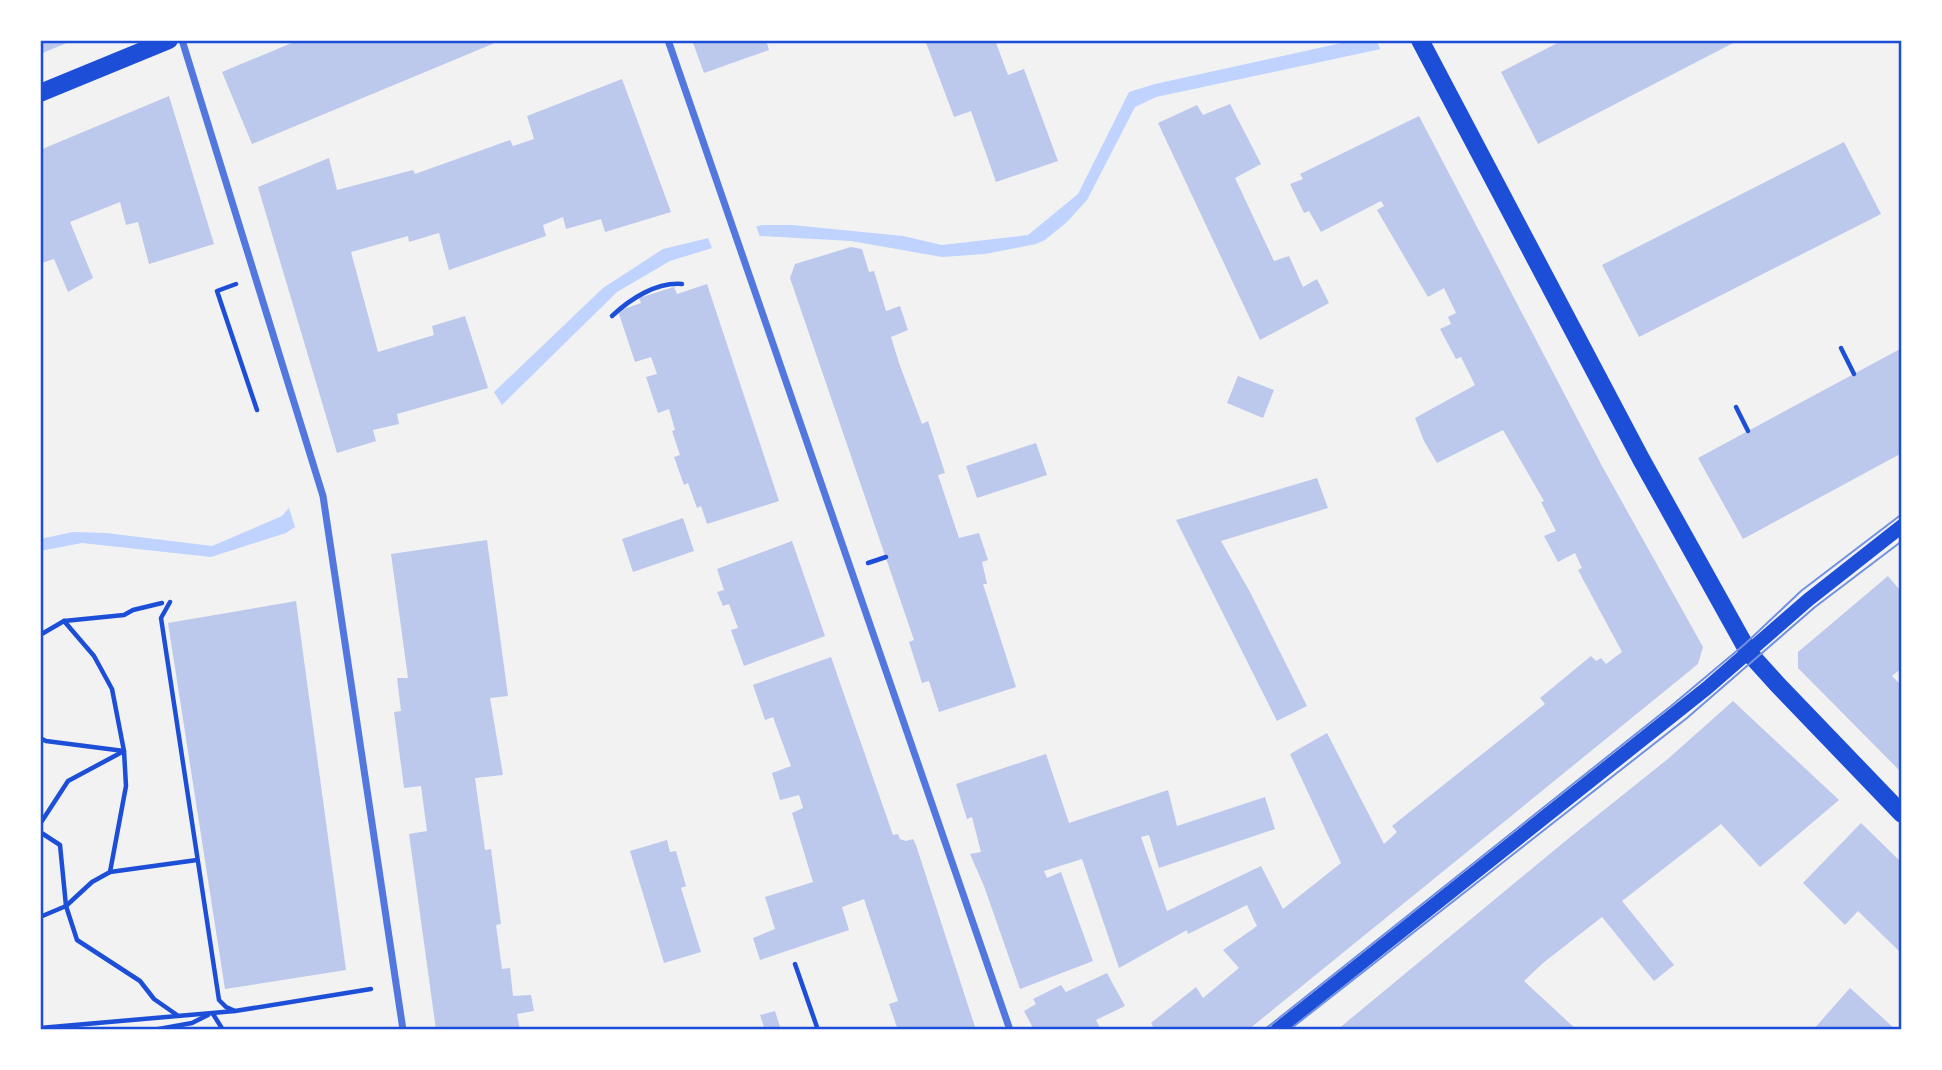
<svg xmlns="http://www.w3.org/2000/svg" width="1942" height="1070" font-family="Montserrat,sans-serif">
  <rect width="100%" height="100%" fill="#f2f2f2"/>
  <g fill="#bfd3fe">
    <polygon points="1355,40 1423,40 1156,97 1135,107 1087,200 1067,222 1045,240 1036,244 985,254 942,257 851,241 779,237 760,236 712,248 670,261 617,292 502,405 494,392 603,288 663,249 762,225 792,225 903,236 942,245 1028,235 1078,194 1129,92 1155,84"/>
    <polygon points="289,508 295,527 286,533 211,557 82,543 40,551 40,539 73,532 106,533 212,546 282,516"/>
  </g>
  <g fill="#f2f2f2">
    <polygon points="1376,40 1426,40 1424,44 1382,53"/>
    <polygon points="755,223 761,240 713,251 707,235"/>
  </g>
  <g fill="#bdc9ec">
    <polygon points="40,40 74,40 40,54"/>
    <polygon points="299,40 502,40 252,144 222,72"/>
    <polygon points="692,40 766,40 769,50 704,73"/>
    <polygon points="925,40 995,40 1008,75 1024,69 1058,161 996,182 971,111 954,117"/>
    <polygon points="1563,40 1739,40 1538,144 1501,72"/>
    <polygon points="622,79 671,212 605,232 601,219 566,229 563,217 543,225 546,236 449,270 439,233 409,242 408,236 351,252 378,352 434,335 432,326 465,316 488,388 397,414 399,424 373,430 376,441 337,453 258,187 329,158 337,190 413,170 415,174 510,140 513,146 534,139 527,116"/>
    <polygon points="169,96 214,244 149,264 138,222 126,225 120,202 70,222 93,278 68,292 54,259 42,263 40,254 40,150"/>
    <polygon points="1230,104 1261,164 1235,178 1274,261 1289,256 1303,287 1317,279 1329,303 1260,340 1158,123 1197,105 1203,115"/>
    <polygon points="1419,116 1602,466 1703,647 1698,664 1248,1030 1155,1030 1151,1023 1196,987 1203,998 1239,968 1223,950 1257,926 1247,905 1188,934 1187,930 1119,968 1082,859 1044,871 1047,878 1061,872 1093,961 1020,989 984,886 970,854 981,852 972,817 967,819 956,784 1046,754 1069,823 1168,790 1177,826 1265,797 1275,829 1159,868 1149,835 1141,837 1167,911 1261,866 1283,909 1341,863 1290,754 1327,733 1384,844 1397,832 1392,826 1545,704 1540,698 1591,656 1596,661 1601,658 1606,664 1622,652 1578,570 1582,568 1575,553 1558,562 1544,536 1556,531 1541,502 1544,501 1503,430 1437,463 1424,441 1415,418 1475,385 1461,357 1456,359 1440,329 1451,324 1448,317 1456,313 1444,288 1428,297 1377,210 1384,206 1381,201 1321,232 1309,211 1304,213 1290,184 1303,179 1300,174"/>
    <polygon points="1844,142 1881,214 1639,337 1602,265"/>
    <polygon points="851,247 862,249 869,272 874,271 886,311 900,306 908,330 891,337 899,363 922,424 928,421 945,473 938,475 959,538 979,533 988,560 982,562 987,584 983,584 1016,687 939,712 929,681 922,683 909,642 914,640 790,278 795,264"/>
    <polygon points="707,284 779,501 707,524 701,506 697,508 688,483 684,485 674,457 680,455 672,431 675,430 669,409 658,413 646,377 657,374 651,357 635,362 618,311 641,303 639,298 674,287 677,294"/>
    <polygon points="1902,348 1902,453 1743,539 1698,458"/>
    <polygon points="1238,376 1274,390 1263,418 1227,403"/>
    <polygon points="1036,443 1047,475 977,498 966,466"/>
    <polygon points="1317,478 1328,508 1221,541 1250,592 1307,706 1277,721 1176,520"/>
    <polygon points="683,518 694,551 633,572 622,539"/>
    <polygon points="487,540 508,696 490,698 503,775 475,778 485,850 491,849 501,924 496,925 502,969 510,968 513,996 531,995 534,1011 517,1014 520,1030 436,1030 409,834 427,831 421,786 404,788 394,712 401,711 397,678 408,678 391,554"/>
    <polygon points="792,541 825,636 744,666 731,630 738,628 729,604 723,606 717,592 724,590 717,569"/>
    <polygon points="1888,576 1898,588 1902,586 1902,668 1892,676 1902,686 1902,773 1798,668 1798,652"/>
    <polygon points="296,601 346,970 225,989 168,623"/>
    <polygon points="831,657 893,835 898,834 900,839 906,841 913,839 916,845 976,1030 898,1030 889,1004 898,1001 864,899 842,907 849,930 760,960 753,938 775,929 765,897 813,882 792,813 803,808 801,801 799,795 780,800 772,773 791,766 773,717 765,720 753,685"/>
    <polygon points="1733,701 1839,800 1760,867 1721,824 1622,901 1674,965 1654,981 1602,917 1543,963 1524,981 1577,1030 1337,1030 1569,838 1669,758"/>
    <polygon points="1861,823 1902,863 1902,954 1858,911 1845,925 1803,883"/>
    <polygon points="667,840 670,852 676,851 686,886 681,888 701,952 664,963 630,851"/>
    <polygon points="1107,973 1125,1006 1096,1020 1101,1030 1034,1030 1024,1011 1036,1004 1033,999 1061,985 1066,992"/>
    <polygon points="1850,988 1896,1030 1813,1030"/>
    <polygon points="775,1011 781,1030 765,1030 760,1015"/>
  </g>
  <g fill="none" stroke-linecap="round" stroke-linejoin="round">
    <g stroke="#1d4ed8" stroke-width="4.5">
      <polyline points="236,284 217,291 257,410"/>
      <path d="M612,316C630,299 656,282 682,284"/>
      <polyline points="1841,348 1854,374"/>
      <polyline points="1736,407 1748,431"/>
      <polyline points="868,563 886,557"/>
      <polyline points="170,602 161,618 219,1000 226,1007 235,1011 371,989"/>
      <polyline points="40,635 64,621 124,615 133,610 162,603"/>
      <polyline points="40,738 46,741 124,751 126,786 110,872"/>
      <polyline points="40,824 68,781 124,751 112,689 94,656 64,621"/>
      <polyline points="40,832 60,845 66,906 77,940 140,981 154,999 177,1015"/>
      <polyline points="40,917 66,906 92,882 110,872 197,860"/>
      <polyline points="795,964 818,1030"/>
      <polyline points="213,1014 223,1030"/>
      <polyline points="40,1028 235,1011"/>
      <polyline points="153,1030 192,1023 208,1015"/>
    </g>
    <g stroke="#5277de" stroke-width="7">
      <polyline points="182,40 323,496 403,1030"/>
      <polyline points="668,40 1010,1030"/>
    </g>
    <polyline stroke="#1d4ed8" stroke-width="14" points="1277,1030 1707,688 1808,600 1902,526"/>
    <g stroke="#1d4ed8" stroke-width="18">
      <polyline points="1420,40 1641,459 1749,653 1778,685 1902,814"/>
      <polyline points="40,93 169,40"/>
    </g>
    <g stroke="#7290e2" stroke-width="2">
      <polyline points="1264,1030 1671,706 1745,644 1801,591 1902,514"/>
      <polyline points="1289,1030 1687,718 1815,607 1902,541"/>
    </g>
  </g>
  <rect width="1942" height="1070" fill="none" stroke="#ffffff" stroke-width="84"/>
  <rect x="42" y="42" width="1858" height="986" fill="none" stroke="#1d4ed8" stroke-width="2.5"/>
</svg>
